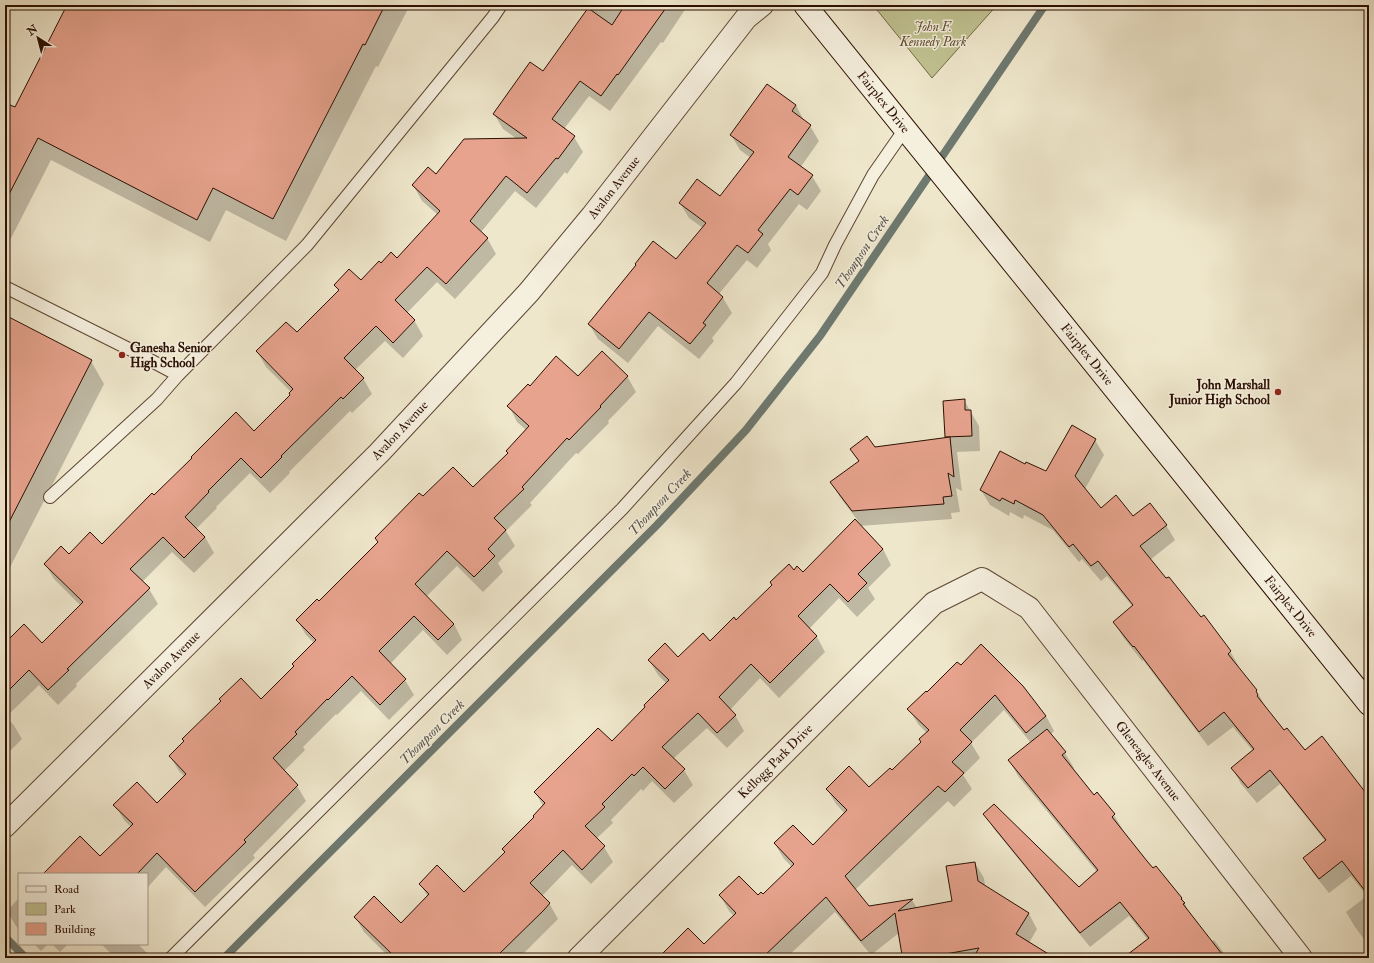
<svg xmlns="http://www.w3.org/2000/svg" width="1374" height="963" font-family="'IM FELL Double Pica',serif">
  <rect width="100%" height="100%" fill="#efe7cc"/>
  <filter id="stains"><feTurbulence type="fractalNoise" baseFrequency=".005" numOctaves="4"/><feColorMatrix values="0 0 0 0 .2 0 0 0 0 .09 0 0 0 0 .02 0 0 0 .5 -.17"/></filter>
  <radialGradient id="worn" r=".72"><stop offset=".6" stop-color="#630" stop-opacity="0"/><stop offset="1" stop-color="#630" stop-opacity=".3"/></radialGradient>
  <polygon fill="#c1c392" stroke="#766949" points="873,5 997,5 932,78"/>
  <g fill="#0003">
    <polygon points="68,5 410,5 378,67 376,66 286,241 226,210 210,242 51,160 5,250 5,104 15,109"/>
    <polygon points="592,5 688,5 663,43 661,42 610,111 589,96 564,129 574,137 583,152 567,174 565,172 536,208 515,191 481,232 487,238 496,254 455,299 437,282 407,313 414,320 423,336 403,358 385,341 355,370 363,378 372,394 352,413 350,411 289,472 290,473 270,493 250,473 216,507 217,508 196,529 205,537 214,553 194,573 172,552 142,582 149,589 158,604 76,684 77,686 58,705 39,685 6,717 13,724 22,739 5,756 5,644 42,644 81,606 54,579 45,564 69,555 102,546 154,497 254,432 291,395 291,392 266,367 257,351 297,333 339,291 335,285 361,281 381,264 397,259 438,215 422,201 413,185 517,139 503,129 494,114 543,72"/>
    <polygon points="796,105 804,121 810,126 819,141 800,168 812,176 821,191 807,210 799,204 768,244 771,250 757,268 747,260 718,295 723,298 732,313 712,338 714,341 699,359 658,326 628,363 598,339 589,324 676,261 703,228 689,218 680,203 720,198 751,158 740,150 731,135"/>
    <polygon points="5,317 91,361 104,384 5,577"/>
    <polygon points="627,376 636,392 608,421 609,423 578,454 576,453 530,503 532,505 506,531 515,546 498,563 503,572 483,592 457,566 426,597 454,624 462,640 447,655 423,630 390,664 405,680 414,695 389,720 361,691 337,715 336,714 303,747 305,750 284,771 297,786 306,801 253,855 255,858 205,907 166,867 147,888 147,874 43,874 100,858 131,827 124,820 115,805 157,805 185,777 179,771 170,756 261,701 294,667 314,643 306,635 297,620 319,603 423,498 473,488 508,453 526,430 517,422 509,406 530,387 578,378"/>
    <polygon points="964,400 979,426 980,451 957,452 962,491 956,488 960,512 951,513 952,519 860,526 861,525 840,497 831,482 859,462 851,449 875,448 947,439 946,437"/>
    <polygon points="1095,440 1104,455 1085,489 1101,509 1166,525 1175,540 1150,560 1230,651 1239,667 1238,668 1258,694 1252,698 1253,700 1259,695 1265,706 1264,707 1284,731 1305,751 1369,799 1369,946 1355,927 1346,912 1367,896 1351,876 1329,893 1313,873 1304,858 1326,842 1280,784 1257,803 1241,784 1232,768 1253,751 1233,727 1208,746 1143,660 1142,661 1123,637 1114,622 1133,607 1107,576 1101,581 1082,559 1079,562 1053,530 1024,515 1023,519 1010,512 1009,516 990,505 981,490 1026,465 1046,473"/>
    <polygon points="883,549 891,565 868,588 875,599 857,617 839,598 809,629 817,637 825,652 779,698 760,678 730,710 735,715 744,731 727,748 707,728 673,759 684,770 693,785 674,803 652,781 643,791 641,789 611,820 613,823 596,839 604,847 613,862 591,884 572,865 542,896 549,903 558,919 519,958 390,958 364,932 355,917 401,925 428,897 420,884 464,893 505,853 503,850 535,818 543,806 535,792 612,743 667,684 658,675 649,660 678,658 710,642 794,571 803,573"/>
    <polygon points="957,663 1046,716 1054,731 1050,735 1065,753 1074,768 1072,769 1094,796 1097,793 1114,815 1123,830 1122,831 1146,862 1182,898 1190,914 1211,942 1214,940 1228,958 1125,958 1148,940 1129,916 1090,947 994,829 985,814 1079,888 1097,872 1018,776 1009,760 1031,743 1004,710 971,743 980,758 963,775 972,789 954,807 948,801 855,890 869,907 912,900 917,908 954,901 975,863 984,878 985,886 1029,914 1037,929 1029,943 1054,958 913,958 909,925 871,955 835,912 786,958 673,958 704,946 734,916 729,911 720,895 763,896 792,867 784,859 775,844 813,847 845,814 836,804 827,789 869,788 892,771 922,743 927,733 918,724 909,709 927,693"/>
    <polygon points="19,898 19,930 16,926 7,911"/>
    <polygon points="34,944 48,944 41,951"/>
    <polygon points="52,944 68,944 60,952"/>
    <polygon points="101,944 138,944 152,958 119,958 115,955 114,956"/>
  </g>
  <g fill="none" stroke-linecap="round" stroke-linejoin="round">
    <g stroke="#6e7970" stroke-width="8">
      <polyline points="5,937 26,958"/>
      <polyline points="224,958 657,525 746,430 820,336 1045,5"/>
    </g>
  </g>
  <g fill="#e7a38e" stroke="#2b0f00">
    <polygon points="67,5 385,5 365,45 363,44 273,219 213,188 197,220 38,138 5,202 5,103 15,107"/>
    <polygon points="625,5 668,5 618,75 617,74 601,96 580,81 552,119 575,136 558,159 556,158 527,193 506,176 470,221 488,238 446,284 427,267 395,300 415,320 393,343 376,326 344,358 364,378 343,399 341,397 281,456 282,457 261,478 241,458 208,491 209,492 185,517 205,537 184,558 163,537 130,569 150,588 67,669 69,670 48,690 29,670 5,694 5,643 24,624 42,643 83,602 44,564 61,546 69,554 90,532 102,544 152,493 154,495 192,458 191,457 236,412 254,431 290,395 289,393 293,389 256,351 286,322 297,332 339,290 334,285 349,269 361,280 379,261 381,263 391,252 397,258 440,211 412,185 428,167 436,174 464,139 527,138 493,114 530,62 543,71 588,8 612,25"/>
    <polygon points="767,84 796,105 792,111 811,125 788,157 813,175 798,195 790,189 758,230 763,234 748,253 737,245 707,283 723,297 703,323 706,325 690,344 649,312 619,349 588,324 636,265 635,264 653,241 676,259 706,223 679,203 697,179 720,196 754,152 730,135"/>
    <polygon points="5,315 92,360 5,530"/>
    <polygon points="602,351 628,376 600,406 601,407 569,440 567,438 522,487 524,489 494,518 506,530 488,549 495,556 474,577 447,551 415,584 454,624 438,640 414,616 379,651 406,679 380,705 352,676 328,700 327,699 295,732 297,734 273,758 298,785 244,840 246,842 195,892 157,853 137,874 43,874 80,836 100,856 133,824 113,805 137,782 157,803 186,774 169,756 184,741 182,739 221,701 219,699 241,678 261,699 294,666 292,664 316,640 296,620 317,599 319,601 378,542 375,538 419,493 423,496 453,467 473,487 508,453 506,451 529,426 507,406 528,384 530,386 556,356 578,376"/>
    <polygon points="965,399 965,410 971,410 972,436 945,437 943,401"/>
    <polygon points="1072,425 1096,439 1075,476 1101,508 1116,495 1133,516 1150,503 1167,525 1140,546 1166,578 1169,577 1201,617 1204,615 1231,651 1228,654 1257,690 1256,691 1258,695 1257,696 1284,730 1287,728 1305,750 1322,736 1369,797 1369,896 1342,861 1319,879 1303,858 1326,840 1270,770 1248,788 1231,768 1254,749 1224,712 1199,732 1134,646 1133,647 1113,622 1133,605 1098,561 1091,566 1073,544 1069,547 1043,515 1015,500 1014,504 1002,498 1000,501 980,490 1000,451 1025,464 1026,462 1046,471"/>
    <polygon points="867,436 875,447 950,437 954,477 948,473 952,496 943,497 944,504 852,511 830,482 859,461 850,449"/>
    <polygon points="855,519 883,549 858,574 867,583 848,602 830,584 798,616 817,636 770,683 751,664 719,697 736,715 717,733 698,713 662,747 685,769 665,789 643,767 634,776 632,774 602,804 605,807 585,826 605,846 582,870 563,850 530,883 550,903 544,910 495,958 396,958 354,917 374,896 401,923 429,894 419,884 437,865 464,892 505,852 502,849 534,817 533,816 545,803 534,792 598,728 612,741 645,707 644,705 669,680 648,660 665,643 678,657 703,633 710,641 734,617 736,620 772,585 770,582 789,564 794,570 797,566 803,572"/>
    <polygon points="981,644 1023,686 1046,716 1026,733 995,695 960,730 972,742 952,762 964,773 945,792 938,786 845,876 869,906 913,899 898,911 952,901 946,866 975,862 978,881 1029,913 1016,934 1055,958 973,958 979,948 923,958 912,958 911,954 902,955 895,913 861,941 826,897 762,958 658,958 688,928 704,944 736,913 719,895 739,876 758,895 761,892 763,894 794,864 774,843 793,825 813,845 847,810 826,789 849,766 869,787 890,768 892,770 921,742 919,739 929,730 907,709 926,691 927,692 957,662 961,665"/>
    <polygon points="1047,729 1066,752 1062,755 1094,795 1097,792 1115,814 1112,817 1147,861 1153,868 1156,866 1182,898 1181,899 1185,903 1183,904 1225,958 1123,958 1149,938 1120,902 1080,933 983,814 994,804 1079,887 1098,870 1008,760"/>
  </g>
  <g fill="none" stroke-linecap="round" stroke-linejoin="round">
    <defs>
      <g id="lane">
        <polyline points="5,287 135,352 178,375"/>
        <polyline points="50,497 157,399 178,375 307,245 493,17 501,5"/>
        <polyline points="171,958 622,509 736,383 822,273 835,245 873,175 905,129"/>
      </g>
      <g id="street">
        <path id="s1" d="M5,826L379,453L529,292L592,216L746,18L762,5"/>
        <path id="s2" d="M579,958L934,603L982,579L1029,608L1301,958"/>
      </g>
      <g id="secondary">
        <path id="s3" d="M805,5L1369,704"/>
      </g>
    </defs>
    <use href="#lane" stroke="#5c4533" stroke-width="14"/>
    <use href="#street" stroke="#5c4533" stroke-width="24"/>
    <use href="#secondary" stroke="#2b0f00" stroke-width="24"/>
    <use href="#lane" stroke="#f5efde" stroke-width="12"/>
    <use href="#street" stroke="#f5efde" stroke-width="22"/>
    <use href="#secondary" stroke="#f5efde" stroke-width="22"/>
  </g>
  <g fill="#8f2418" stroke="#f5efde" stroke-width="1.5">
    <circle cx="122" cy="355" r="4"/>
    <circle cx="1278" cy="392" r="4"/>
  </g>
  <g text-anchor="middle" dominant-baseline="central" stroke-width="3" stroke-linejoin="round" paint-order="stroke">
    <g font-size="13" font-style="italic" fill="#604e33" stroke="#f5efde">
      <text x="933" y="27">John F.<tspan x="933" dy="15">Kennedy Park</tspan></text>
    </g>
    <g font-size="13" fill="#2b0f00" stroke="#f5efde">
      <text stroke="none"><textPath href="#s3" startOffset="125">Fairplex Drive</textPath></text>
      <text stroke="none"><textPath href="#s1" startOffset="883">Avalon Avenue</textPath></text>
      <text stroke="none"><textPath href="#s3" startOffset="449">Fairplex Drive</textPath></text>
      <text stroke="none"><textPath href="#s1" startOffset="559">Avalon Avenue</textPath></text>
      <text stroke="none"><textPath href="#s3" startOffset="773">Fairplex Drive</textPath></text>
      <text stroke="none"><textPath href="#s1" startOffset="235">Avalon Avenue</textPath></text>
      <text stroke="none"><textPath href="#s2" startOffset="278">Kellogg Park Drive</textPath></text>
      <text stroke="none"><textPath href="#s2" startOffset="805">Gleneagles Avenue</textPath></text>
    </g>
    <g font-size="13" font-weight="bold" fill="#2b0f00" stroke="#f5efde" text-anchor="start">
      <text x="130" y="348">Ganesha Senior<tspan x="130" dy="15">High School</tspan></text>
      <text x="1270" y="385" text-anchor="end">John Marshall<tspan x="1270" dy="15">Junior High School</tspan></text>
    </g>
    <g font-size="14" font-style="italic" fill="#57554b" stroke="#f5efde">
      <text transform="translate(862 252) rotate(-56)">Thompson Creek</text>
      <text transform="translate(660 502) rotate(-47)">Thompson Creek</text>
      <text transform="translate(432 732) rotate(-45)">Thompson Creek</text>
    </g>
  </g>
  <rect width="1374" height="963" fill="none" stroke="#efe7cc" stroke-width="20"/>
  <rect x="6" y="6" width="1362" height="951" fill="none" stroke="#2b0f00" stroke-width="2"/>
  <rect x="10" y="10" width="1354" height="943" fill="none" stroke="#2b0f00"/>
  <rect x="18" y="873" width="130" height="72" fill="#f5efde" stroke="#a49585"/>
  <rect x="26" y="886" width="20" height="6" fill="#f5efde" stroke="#a49585"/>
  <text x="54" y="893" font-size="12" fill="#2b0f00">Road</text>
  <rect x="26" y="903" width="20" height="12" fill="#c1c392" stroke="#a49585"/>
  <text x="54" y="913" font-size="12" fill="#2b0f00">Park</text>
  <rect x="26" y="923" width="20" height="12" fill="#e7a38e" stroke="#a49585"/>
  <text x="54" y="933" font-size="12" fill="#2b0f00">Building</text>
  <g transform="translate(38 38) rotate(324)" stroke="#f5efde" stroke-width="3" paint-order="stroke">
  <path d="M0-3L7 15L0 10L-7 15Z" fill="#2b0f00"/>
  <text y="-6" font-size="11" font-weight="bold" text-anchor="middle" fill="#2b0f00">N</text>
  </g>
  <rect width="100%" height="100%" filter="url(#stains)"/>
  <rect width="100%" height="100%" fill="url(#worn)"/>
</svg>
